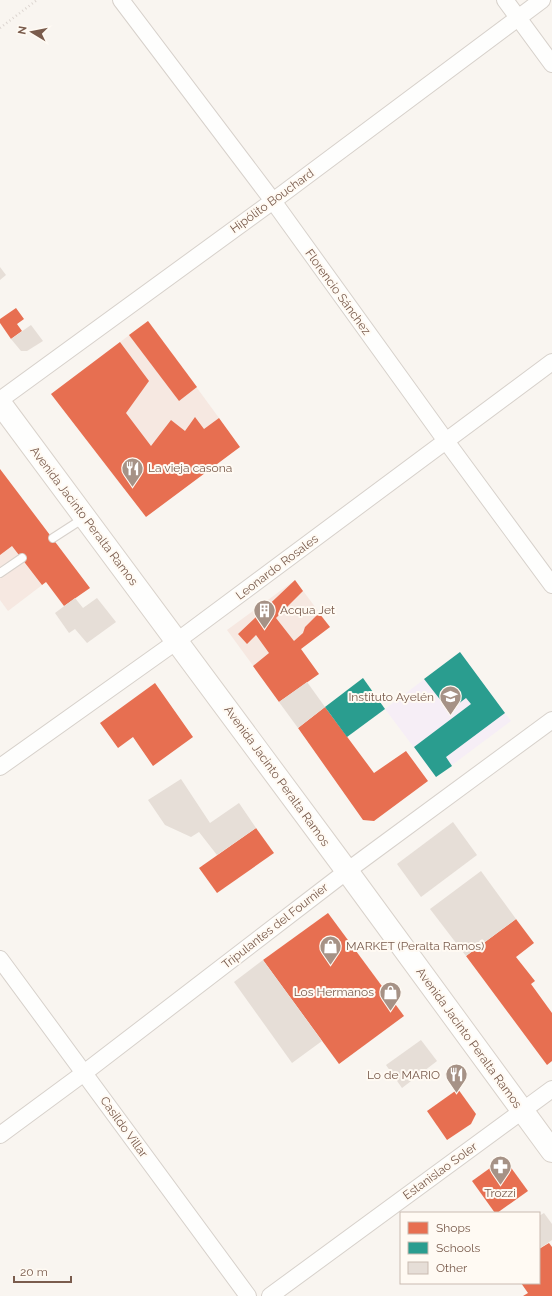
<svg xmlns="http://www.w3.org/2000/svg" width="552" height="1296" font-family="Raleway,sans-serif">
  <rect width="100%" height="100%" fill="#f9f5f0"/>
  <g fill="#f6e8e1">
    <polygon points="148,321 219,418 124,489 51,394"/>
    <polygon points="0,469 71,563 8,611 0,600"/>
    <polygon points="295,580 330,627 262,678 227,630"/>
  </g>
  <polygon fill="#f6eef6" points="460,652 511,721 436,777 385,709"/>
  <g fill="#e76f51">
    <polygon points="16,308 24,319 17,324 22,331 11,339 0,323 0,319"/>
    <polygon points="148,321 197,387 179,401 129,335"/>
    <polygon points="120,342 149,381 126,413 151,446 171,420 185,431 195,417 204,429 219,418 240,447 146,517 51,394"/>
    <polygon points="0,469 90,588 64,606 46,582 42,585 12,546 0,555"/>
    <polygon points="295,580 303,591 276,618 294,641 303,633 305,627 319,613 330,627 301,649 319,674 279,702 253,666 269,653 256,635 247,644 238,634"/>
    <polygon points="155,683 193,737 153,766 133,737 118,748 100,723"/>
    <polygon points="325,707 374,773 406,751 428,781 374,821 363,820 298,728"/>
    <polygon points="256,828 274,853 217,893 199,868"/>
    <polygon points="328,913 404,1016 339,1064 263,960"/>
    <polygon points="516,919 534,943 516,957 535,981 531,984 552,1013 552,1061 547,1065 466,956"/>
    <polygon points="458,1089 476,1114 471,1124 447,1140 427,1111"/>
    <polygon points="504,1158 528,1191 497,1213 495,1213 472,1181"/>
    <polygon points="549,1243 552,1247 552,1296 523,1296 528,1293 521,1283 539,1283 539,1249"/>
  </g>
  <g fill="#2a9d8f">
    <polygon points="460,652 505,713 446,757 452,766 436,777 414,747 471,704 466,698 449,711 424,679"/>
    <polygon points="363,678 385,709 347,737 325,707"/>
  </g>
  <g fill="#e6ded7">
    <polygon points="0,267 6,275 0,280"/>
    <polygon points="31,325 43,341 27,351 21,351 11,339"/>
    <polygon points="75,598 83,608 97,598 116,622 87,643 75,629 69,633 55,613"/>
    <polygon points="307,682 325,707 298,728 279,702"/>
    <polygon points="181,779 210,823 239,803 256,828 217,855 199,832 191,837 165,825 148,800"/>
    <polygon points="453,822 477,855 421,897 397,864"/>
    <polygon points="481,871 516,919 466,956 430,909"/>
    <polygon points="263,960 322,1041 292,1063 234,982"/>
    <polygon points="421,1040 437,1061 402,1088 386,1065"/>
    <polygon points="544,1213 552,1224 552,1240 539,1249 539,1216"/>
  </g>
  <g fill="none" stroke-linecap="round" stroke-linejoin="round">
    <defs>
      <g id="lane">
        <polyline points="53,538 84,518"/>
        <polyline points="0,573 22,558"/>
      </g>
      <g id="street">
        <polyline points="121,0 273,201 446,441 552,585"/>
        <polyline points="505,0 552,64"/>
        <polyline points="0,400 273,201 542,0"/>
        <polyline points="0,767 177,641 552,362"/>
        <polyline points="0,959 248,1296"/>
        <polyline points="0,1135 84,1073 347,871 552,720"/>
        <polyline points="270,1296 552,1089"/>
      </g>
      <polyline id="secondary" points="0,403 347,871 552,1151"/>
    </defs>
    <use href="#lane" stroke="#d7d1cb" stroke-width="10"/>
    <use href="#street" stroke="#d7d1cb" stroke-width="18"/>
    <use href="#secondary" stroke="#d9d2cb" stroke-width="24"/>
    <polyline stroke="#dcd5d0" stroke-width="2.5" stroke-dasharray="1 3" stroke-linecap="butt" points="0,28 37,0"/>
    <use href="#lane" stroke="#fefefd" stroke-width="8"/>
    <use href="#street" stroke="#fefefd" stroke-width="16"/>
    <use href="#secondary" stroke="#fefefd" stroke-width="22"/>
  </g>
  <defs>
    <symbol id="restaurant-pin" viewBox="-11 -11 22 30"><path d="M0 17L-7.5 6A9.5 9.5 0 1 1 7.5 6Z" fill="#a69286" stroke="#fffaf3"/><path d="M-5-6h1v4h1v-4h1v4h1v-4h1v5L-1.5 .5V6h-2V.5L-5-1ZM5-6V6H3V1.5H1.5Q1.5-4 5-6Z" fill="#fff"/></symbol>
    <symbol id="building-pin" viewBox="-11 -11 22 30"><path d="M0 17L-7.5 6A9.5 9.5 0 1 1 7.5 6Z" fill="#a69286" stroke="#fffaf3"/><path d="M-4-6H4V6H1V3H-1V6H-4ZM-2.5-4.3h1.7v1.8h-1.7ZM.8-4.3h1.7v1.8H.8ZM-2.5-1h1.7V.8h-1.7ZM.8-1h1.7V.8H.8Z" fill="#fff"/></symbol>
    <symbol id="school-pin" viewBox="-11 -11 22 30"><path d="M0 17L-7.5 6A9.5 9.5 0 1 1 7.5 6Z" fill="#a69286" stroke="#fffaf3"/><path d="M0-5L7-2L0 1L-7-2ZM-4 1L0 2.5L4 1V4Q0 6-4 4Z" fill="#fff"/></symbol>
    <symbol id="shop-pin" viewBox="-11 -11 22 30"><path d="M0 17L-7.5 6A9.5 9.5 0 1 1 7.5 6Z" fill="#a69286" stroke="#fffaf3"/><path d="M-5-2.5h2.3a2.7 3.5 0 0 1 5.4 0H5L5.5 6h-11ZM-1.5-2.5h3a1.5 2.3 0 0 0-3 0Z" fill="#fff"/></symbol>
    <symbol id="pharmacy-pin" viewBox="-11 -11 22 30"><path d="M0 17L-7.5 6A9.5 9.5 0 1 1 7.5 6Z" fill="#a69286" stroke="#fffaf3"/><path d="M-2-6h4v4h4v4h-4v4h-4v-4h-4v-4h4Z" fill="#fff"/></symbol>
  </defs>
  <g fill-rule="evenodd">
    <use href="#restaurant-pin" x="120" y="456" width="25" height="34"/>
    <use href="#building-pin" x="252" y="598" width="25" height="34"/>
    <use href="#school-pin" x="438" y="684" width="25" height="34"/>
    <use href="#shop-pin" x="318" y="934" width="25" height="34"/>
    <use href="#shop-pin" x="378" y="980" width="25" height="34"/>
    <use href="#restaurant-pin" x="444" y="1062" width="25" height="34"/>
    <use href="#pharmacy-pin" x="488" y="1154" width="25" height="34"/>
  </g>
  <g text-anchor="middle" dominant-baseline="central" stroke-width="4" stroke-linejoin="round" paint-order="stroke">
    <g font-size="12" fill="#7a5c4d" stroke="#fffaf3">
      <text transform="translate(272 201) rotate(-36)">Hipólito Bouchard</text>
      <text transform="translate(338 292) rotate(54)">Florencio Sánchez</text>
      <text transform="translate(84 516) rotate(53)">Avenida Jacinto Peralta Ramos</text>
      <text transform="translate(277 567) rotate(-37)">Leonardo Rosales</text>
      <text transform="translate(277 776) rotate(54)">Avenida Jacinto Peralta Ramos</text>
      <text transform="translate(275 926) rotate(-38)">Tripulantes del Fournier</text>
      <text transform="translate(469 1038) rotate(54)">Avenida Jacinto Peralta Ramos</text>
      <text transform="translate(124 1127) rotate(54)">Casildo Villar</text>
      <text transform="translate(440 1171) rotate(-36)">Estanislao Soler</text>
    </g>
    <g font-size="12" fill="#7a5c4d" stroke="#fffaf3" text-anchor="start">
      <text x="148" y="468">La vieja casona</text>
      <text x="280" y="610">Acqua Jet</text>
      <text x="434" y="697" text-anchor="end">Instituto Ayelén</text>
      <text x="346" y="946">MARKET (Peralta Ramos)</text>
      <text x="374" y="992" text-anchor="end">Los Hermanos</text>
      <text x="440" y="1075" text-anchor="end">Lo de MARIO</text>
      <text x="500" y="1193" text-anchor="middle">Trozzi</text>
    </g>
  </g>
  <rect x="400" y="1212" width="140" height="72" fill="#fffaf3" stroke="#cabbb1"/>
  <rect x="408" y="1222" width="20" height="12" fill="#e76f51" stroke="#cabbb1"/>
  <text x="436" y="1232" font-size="12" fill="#7a5c4d">Shops</text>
  <rect x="408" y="1242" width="20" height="12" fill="#2a9d8f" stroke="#cabbb1"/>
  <text x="436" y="1252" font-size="12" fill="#7a5c4d">Schools</text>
  <rect x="408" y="1262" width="20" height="12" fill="#e6ded7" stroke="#cabbb1"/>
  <text x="436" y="1272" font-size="12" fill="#7a5c4d">Other</text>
  <g transform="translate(32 32) rotate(280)" stroke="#fffaf3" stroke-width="3" paint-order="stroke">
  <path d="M0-3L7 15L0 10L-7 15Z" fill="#7a5c4d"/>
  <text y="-6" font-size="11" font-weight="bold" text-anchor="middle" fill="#7a5c4d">N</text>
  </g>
  <path d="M14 1276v6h57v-6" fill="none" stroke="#7a5c4d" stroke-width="2"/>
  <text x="20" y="1276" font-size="12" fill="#7a5c4d" stroke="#fffaf3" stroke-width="3" paint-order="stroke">20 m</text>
</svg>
